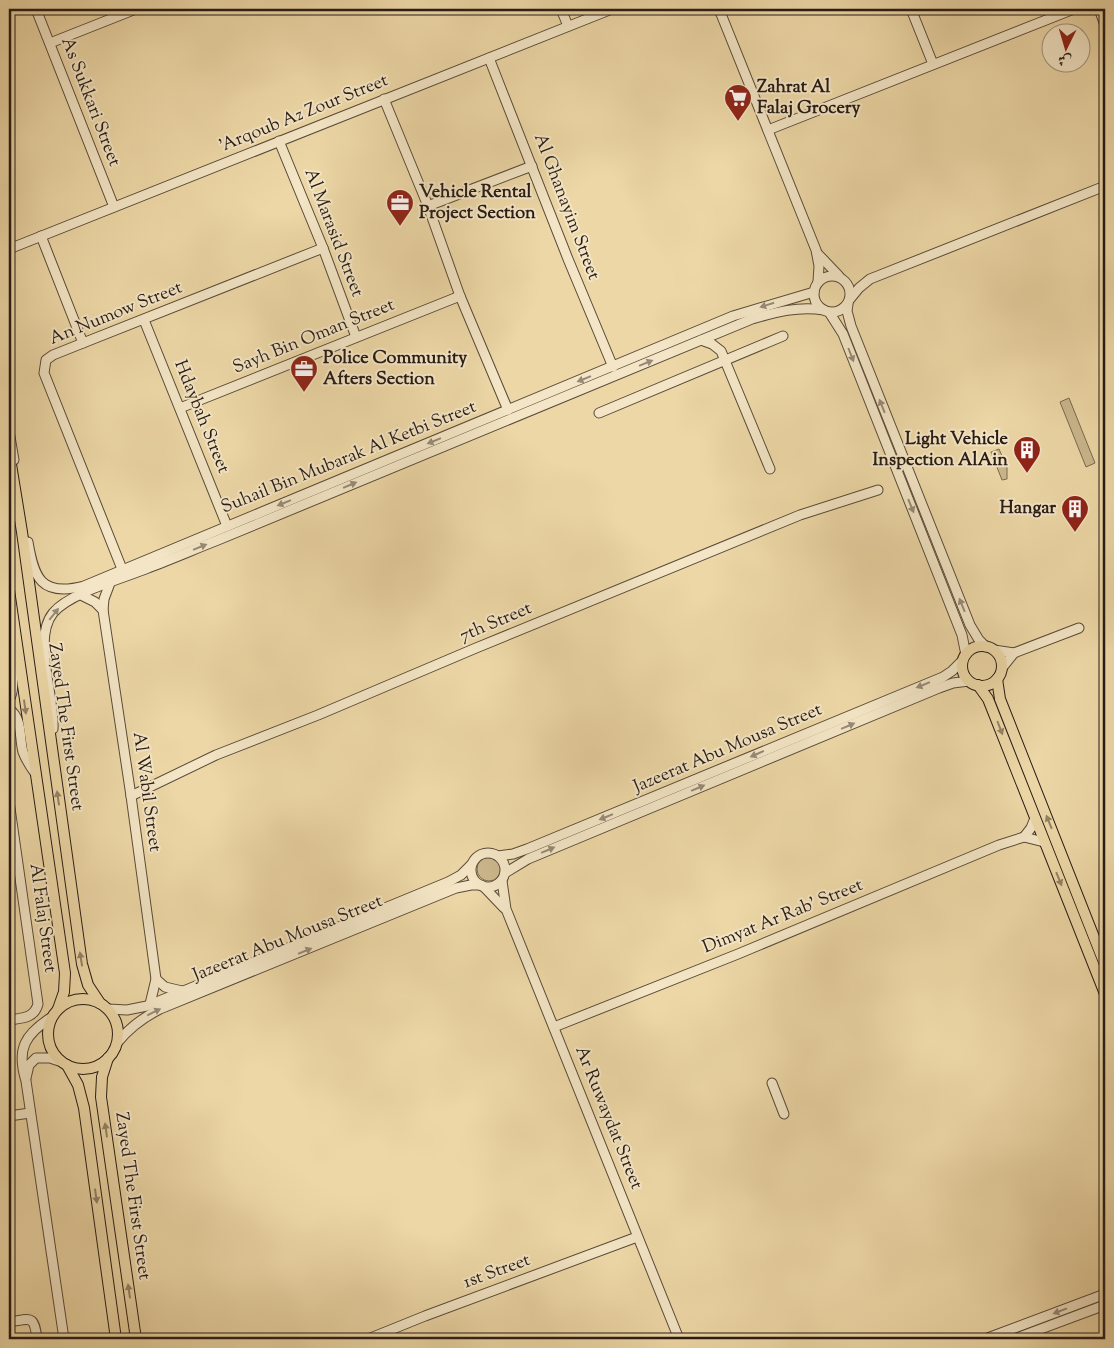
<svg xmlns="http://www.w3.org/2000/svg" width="1114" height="1348" font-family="'Sorts Mill Goudy',Amiri,serif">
  <rect width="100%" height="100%" fill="#edd7a6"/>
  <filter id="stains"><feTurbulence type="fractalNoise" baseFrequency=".004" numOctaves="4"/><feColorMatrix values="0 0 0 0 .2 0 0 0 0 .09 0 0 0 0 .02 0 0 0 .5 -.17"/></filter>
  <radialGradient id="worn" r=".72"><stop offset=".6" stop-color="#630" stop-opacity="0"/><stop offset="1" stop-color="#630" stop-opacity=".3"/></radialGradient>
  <g fill="#cbb78d" stroke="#796951">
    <polygon points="1069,398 1095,463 1086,467 1060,402"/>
    <polygon points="999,449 1007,468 1007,479 1002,480 991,452"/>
    <circle cx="489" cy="869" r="12"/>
  </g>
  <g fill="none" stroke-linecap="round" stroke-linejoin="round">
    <defs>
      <g id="minor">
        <polyline points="36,9 114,207"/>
        <polyline points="561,9 568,26"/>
        <polyline points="719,9 816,250 819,266 818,282"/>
        <polyline points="911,9 933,64"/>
        <polyline points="1099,9 1105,25"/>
        <polyline points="50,43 136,9"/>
        <polyline points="489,58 568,259 613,367"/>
        <polyline points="384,99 428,206 460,296 508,410"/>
        <polyline points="768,130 1074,9"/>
        <polyline points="279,141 323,248 356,337"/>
        <polyline points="428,206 532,166"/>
        <polyline points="41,236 83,343"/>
        <polyline points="9,249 612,9"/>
        <polyline points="817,253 839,276"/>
        <circle cx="832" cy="294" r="18"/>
        <polyline points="850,299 859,288 870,279 1105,186"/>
        <polyline points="848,304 847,311 851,326 970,625 979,640 986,647"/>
        <polyline points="829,312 843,334 962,635 966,655"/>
        <polyline points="144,320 227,526"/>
        <polyline points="701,340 712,344 721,351 770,469"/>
        <polyline points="180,408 460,296"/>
        <polyline points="599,413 783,336"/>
        <polyline points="9,431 14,460"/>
        <path d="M28,542C34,578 41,597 84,586L733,316L814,292"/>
        <polyline points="122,569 44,373 46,360 53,355 83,343 323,248"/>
        <polyline points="110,583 104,599 103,610 131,796 156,979 150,1004"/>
        <polyline points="81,595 95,602 103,610"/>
        <polyline points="994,650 1014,653 1079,628"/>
        <polyline points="1002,668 1014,653"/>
        <path d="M9,700C19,684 5,655 15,632"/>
        <path d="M9,709C23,719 19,737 23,752C26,760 30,766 35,773"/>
        <path d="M53,729C55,696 32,639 53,613C69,593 124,578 148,568C172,559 195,549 218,540C396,467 574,393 752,319C776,312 798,306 824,310"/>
        <polyline points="131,796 216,755 318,715 476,648 800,515 878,490"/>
        <path d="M9,801L38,1004C34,1019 21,1018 9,1020"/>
        <polyline points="1024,837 1031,828 1035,818"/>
        <circle cx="488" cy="870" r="17"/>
        <polyline points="498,856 513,854 527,849 943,677 952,671 963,660"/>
        <polyline points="505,873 528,859 939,688 953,683 969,681"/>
        <polyline points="502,881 506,909 679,1339"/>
        <polyline points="483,886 504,908"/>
        <polyline points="156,979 165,987 182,991"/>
        <polyline points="108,1009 127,1010 147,1006 448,882 461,875 471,865"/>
        <path d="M52,1017C25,1034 16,1049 26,1081L64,1339"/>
        <polyline points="554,1027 738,954 999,845 1024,837 1044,842"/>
        <path d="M117,1043C129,1028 142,1018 160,1009L456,888L471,885H481"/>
        <polyline points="26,1078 29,1065 36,1058 50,1058 62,1062"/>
        <polyline points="772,1083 784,1114"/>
        <polyline points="9,1116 30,1113"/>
        <path d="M9,1322C31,1319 34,1314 37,1339"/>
        <polyline points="368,1339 425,1316 637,1237"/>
        <polyline points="985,1339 1105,1294"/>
        <polyline points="1014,1339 1105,1305"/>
      </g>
      <g id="major">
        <polyline points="9,452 22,532 82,964 88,985 100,1003"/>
        <polyline points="9,590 65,973 64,992 58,1009"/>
        <circle cx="982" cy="666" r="20"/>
        <polyline points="997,679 1000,699 1105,965"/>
        <polyline points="978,685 988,699 992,709 1105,994"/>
        <circle cx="83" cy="1034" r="35"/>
        <polyline points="108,1058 102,1077 101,1097 136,1339"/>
        <polyline points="67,1065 78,1085 84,1108 116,1339"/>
      </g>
    </defs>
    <use href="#minor" stroke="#584a39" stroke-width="11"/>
    <use href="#major" stroke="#271b15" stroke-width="12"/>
    <use href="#minor" stroke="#f3e5c5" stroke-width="9"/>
    <use href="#major" stroke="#edd7a6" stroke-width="10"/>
  </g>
  <defs><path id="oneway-solid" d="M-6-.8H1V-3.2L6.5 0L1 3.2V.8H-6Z" transform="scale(1.25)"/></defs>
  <g fill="#978a76">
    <use href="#oneway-solid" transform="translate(767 305) rotate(163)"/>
    <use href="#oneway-solid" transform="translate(851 355) rotate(69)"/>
    <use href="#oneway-solid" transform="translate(646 363) rotate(-22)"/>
    <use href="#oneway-solid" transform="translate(584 379) rotate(158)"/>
    <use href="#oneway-solid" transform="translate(882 406) rotate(-112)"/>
    <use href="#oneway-solid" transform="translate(434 441) rotate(158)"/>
    <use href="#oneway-solid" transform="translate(350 485) rotate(-23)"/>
    <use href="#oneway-solid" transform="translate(284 503) rotate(158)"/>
    <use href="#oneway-solid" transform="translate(911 506) rotate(68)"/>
    <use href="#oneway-solid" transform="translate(200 547) rotate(-22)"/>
    <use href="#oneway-solid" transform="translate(962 605) rotate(-112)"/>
    <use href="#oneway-solid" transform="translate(54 614) rotate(-51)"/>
    <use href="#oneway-solid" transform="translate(923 685) rotate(158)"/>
    <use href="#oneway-solid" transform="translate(848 726) rotate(-23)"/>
    <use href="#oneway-solid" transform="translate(757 754) rotate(156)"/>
    <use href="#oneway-solid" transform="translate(698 788) rotate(-23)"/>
    <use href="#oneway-solid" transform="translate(606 817) rotate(158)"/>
    <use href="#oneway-solid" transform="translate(548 850) rotate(-23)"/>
    <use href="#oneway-solid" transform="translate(305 951) rotate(-22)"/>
    <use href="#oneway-solid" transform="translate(154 1012) rotate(-26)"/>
    <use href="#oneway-solid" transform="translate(1060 1311) rotate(159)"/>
  </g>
  <g fill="#948265">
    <use href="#oneway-solid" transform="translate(25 707) rotate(82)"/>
    <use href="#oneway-solid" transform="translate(1000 728) rotate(69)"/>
    <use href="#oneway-solid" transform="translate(58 798) rotate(-98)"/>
    <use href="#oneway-solid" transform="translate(1049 822) rotate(-112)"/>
    <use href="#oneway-solid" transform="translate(1059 879) rotate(68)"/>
    <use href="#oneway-solid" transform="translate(81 959) rotate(-99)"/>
    <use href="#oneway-solid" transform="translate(106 1130) rotate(-98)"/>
    <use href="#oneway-solid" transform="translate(96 1196) rotate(82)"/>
    <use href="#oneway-solid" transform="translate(129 1291) rotate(-98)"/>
  </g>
  <defs>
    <symbol id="supermarket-pin" viewBox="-11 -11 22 30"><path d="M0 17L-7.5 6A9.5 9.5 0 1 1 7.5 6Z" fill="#8f2418" stroke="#f3e5c5"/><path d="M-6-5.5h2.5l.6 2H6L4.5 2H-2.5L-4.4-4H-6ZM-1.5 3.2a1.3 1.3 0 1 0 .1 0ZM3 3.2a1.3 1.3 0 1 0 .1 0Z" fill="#fff"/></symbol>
    <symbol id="office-pin" viewBox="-11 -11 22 30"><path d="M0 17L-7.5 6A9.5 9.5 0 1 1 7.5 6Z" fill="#8f2418" stroke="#f3e5c5"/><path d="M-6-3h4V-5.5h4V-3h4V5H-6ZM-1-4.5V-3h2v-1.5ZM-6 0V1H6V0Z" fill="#fff"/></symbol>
    <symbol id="building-pin" viewBox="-11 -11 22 30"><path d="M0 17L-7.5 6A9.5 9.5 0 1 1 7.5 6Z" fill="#8f2418" stroke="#f3e5c5"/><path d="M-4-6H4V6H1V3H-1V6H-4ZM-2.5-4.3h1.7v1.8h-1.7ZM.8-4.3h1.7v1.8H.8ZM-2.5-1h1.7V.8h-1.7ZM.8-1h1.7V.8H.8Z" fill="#fff"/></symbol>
  </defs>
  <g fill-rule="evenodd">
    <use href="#supermarket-pin" x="722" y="82" width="32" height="43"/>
    <use href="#office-pin" x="384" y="187" width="32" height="43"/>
    <use href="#office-pin" x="288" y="353" width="32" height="43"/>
    <use href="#building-pin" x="1011" y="434" width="32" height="43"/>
    <use href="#building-pin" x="1059" y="493" width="32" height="43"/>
  </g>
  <g text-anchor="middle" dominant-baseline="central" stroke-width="4" stroke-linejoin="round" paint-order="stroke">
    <g font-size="18" font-weight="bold" fill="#271b15" stroke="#f3e5c5" text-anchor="start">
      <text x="757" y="88">Zahrat Al<tspan x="757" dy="21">Falaj Grocery</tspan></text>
      <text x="419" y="193">Vehicle Rental<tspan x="419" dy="21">Project Section</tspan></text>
      <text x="323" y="359">Police Community<tspan x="323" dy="21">Afters Section</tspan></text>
      <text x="1008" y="440" text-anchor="end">Light Vehicle<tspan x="1008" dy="21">Inspection AlAin</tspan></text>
      <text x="1056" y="509" text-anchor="end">Hangar</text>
    </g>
    <g font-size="18" fill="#271b15" stroke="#f3e5c5">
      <text transform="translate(90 102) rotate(69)">As Sukkari Street</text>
      <text transform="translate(304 114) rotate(-22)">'Arqoub Az Zour Street</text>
      <text transform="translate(566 207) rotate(69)">Al Ghanayim Street</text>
      <text transform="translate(333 233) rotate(69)">Al Marasid Street</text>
      <text transform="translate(116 314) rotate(-22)">An Numow Street</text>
      <text transform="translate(314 337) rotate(-22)">Sayh Bin Oman Street</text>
      <text transform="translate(201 417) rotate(68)">Hdaybah Street</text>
      <text transform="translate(349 458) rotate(-22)">Suhail Bin Mubarak Al Ketbi Street</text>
      <text transform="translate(496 623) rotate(-23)">7th Street</text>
      <text transform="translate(65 727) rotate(82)">Zayed The First Street</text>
      <text transform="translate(728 749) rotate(-23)">Jazeerat Abu Mousa Street</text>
      <text transform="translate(146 792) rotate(82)">Al Wabil Street</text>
      <text transform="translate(783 917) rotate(-22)">Dimyat Ar Rab' Street</text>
      <text transform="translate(42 918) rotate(82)">Al Falaj Street</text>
      <text transform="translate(288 939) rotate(-22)">Jazeerat Abu Mousa Street</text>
      <text transform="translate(608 1118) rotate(68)">Ar Ruwaydat Street</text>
      <text transform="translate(132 1196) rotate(82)">Zayed The First Street</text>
      <text transform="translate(497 1272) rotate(-20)">1st Street</text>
    </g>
  </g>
  <rect width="1114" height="1348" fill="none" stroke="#edd7a6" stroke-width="30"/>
  <rect x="10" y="10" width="1094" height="1328" fill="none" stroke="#271b15" stroke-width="2.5"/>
  <rect x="15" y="15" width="1084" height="1318" fill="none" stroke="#271b15"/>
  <g transform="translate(1066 48) rotate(185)"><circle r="24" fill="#f3e5c5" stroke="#a1947f"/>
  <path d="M0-4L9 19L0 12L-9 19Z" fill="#8f2418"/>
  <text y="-8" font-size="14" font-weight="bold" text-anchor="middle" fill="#271b15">ش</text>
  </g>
  <rect width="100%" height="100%" filter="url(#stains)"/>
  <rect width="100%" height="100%" fill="url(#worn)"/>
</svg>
